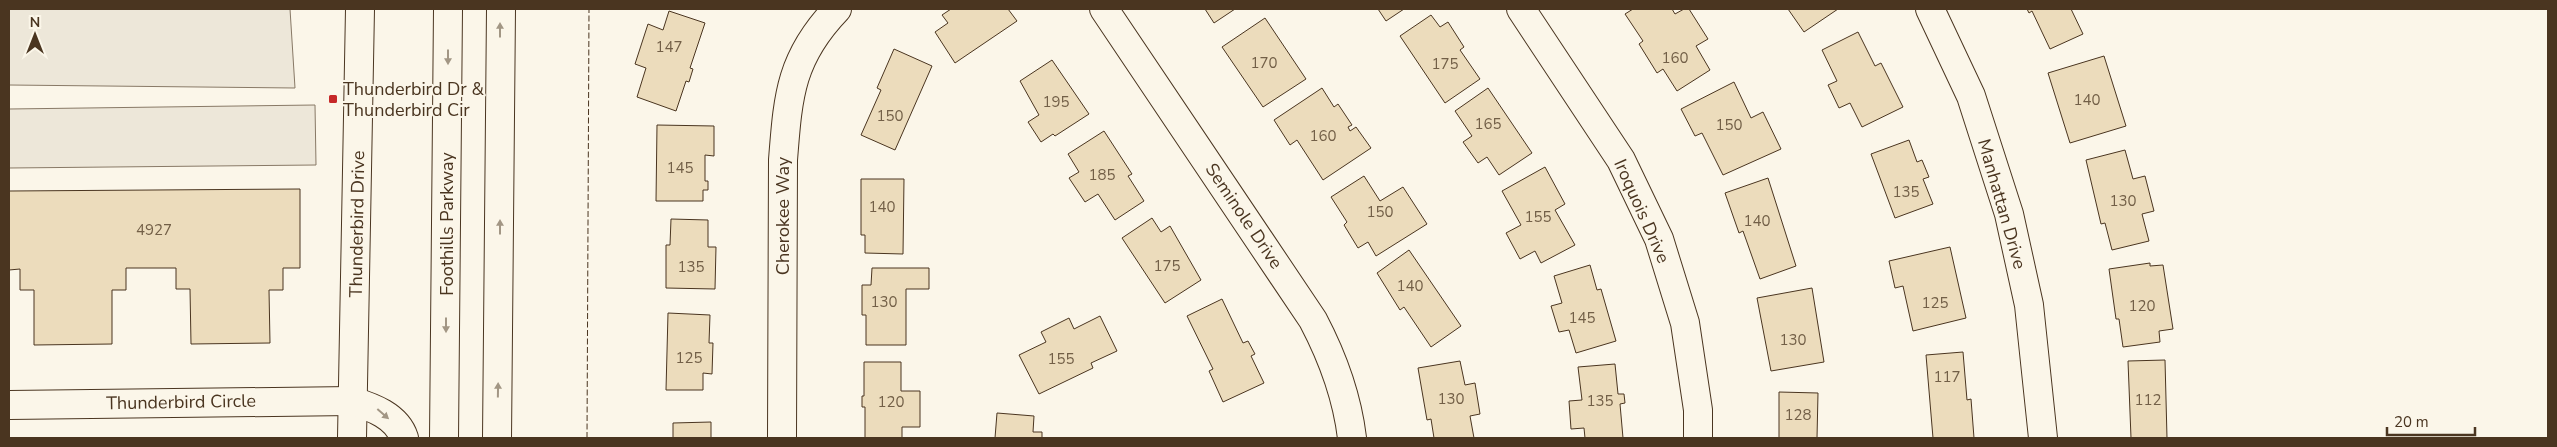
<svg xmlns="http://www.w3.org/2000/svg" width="2557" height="447" font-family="'Nunito Sans',sans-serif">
  <rect width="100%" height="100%" fill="#fbf6e9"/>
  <g fill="#ede7d9" stroke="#887966">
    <polygon points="9,9 290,9 295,88 9,85"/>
    <polygon points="315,105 316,165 9,168 9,109"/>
  </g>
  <g fill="#ecdcbc" stroke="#4a3520">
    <polygon points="951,9 1008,9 1017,21 955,63 935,32 948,23 942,15"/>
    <polygon points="1205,9 1235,9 1214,23"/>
    <polygon points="1378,9 1404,9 1386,21"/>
    <polygon points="1633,9 1672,9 1675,14 1684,9 1689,9 1708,39 1696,46 1710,70 1677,91 1663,69 1657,73 1639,44 1643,41 1625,14"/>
    <polygon points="1788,9 1838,9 1804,32"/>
    <polygon points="2027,9 2071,9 2083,34 2050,49 2032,11 2029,13"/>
    <polygon points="669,11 705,23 690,68 693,69 689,82 686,81 676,111 637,97 646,68 635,64 648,24 663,30"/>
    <polygon points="1431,15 1440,27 1448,22 1464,47 1460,50 1480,79 1445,103 1400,36"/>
    <polygon points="1265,18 1306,79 1263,107 1222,47"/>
    <polygon points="1858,32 1875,66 1881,63 1903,107 1862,127 1850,103 1839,108 1828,85 1837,81 1822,50"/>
    <polygon points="894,49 932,66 895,150 861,135 881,90 877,88"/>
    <polygon points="2104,56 2126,126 2070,143 2048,73"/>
    <polygon points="1052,60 1089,114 1055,136 1053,134 1041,142 1028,122 1039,115 1020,81"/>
    <polygon points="1734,82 1751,118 1763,112 1781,149 1723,175 1702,133 1695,136 1681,109"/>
    <polygon points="1322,88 1334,107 1338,104 1352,125 1348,127 1350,131 1356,127 1371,148 1323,180 1297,140 1290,145 1274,120"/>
    <polygon points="1488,88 1532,153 1499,175 1487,157 1478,163 1463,142 1472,136 1455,111"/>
    <polygon points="657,125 714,126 714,156 705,155 705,181 708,181 708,190 703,190 703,201 656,201"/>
    <polygon points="1104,131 1132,174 1128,176 1144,201 1115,220 1098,194 1085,202 1069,178 1079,172 1068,154"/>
    <polygon points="1909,140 1917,162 1922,160 1929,177 1923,179 1933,204 1895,218 1871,154"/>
    <polygon points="2125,150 2133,179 2145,176 2154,211 2142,214 2149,241 2112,250 2105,223 2101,224 2086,160"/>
    <polygon points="1545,167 1565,204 1555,210 1575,245 1541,263 1535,251 1520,259 1506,233 1521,225 1502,191"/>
    <polygon points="1364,176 1380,201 1403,187 1427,224 1376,256 1368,242 1358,248 1344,225 1347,222 1331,197"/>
    <polygon points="1768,178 1796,266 1760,279 1743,231 1739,233 1725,193"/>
    <polygon points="861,179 904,179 903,254 865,253 865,235 861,235"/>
    <polygon points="300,189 300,268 283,268 283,290 269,290 270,343 191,344 190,289 176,289 176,268 126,268 126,290 112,290 112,344 34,345 34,290 20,290 20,269 9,270 9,191"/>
    <polygon points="1152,218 1161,232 1170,226 1201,280 1165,303 1122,238"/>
    <polygon points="671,219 708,220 708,247 716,247 715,289 666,288 666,245 670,245"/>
    <polygon points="1950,247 1966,318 1913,331 1903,286 1895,288 1889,261"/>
    <polygon points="1409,250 1461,326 1431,347 1404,307 1400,310 1377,273"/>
    <polygon points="2150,263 2150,266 2163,265 2173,329 2159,331 2160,342 2123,347 2119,319 2116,319 2109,269"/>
    <polygon points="1590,265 1597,290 1601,289 1616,341 1576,353 1569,330 1559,332 1551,306 1562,303 1554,276"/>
    <polygon points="872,268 929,268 929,289 906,289 906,345 866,345 866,315 862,315 862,285 871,285"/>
    <polygon points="1812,288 1824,362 1771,371 1757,298"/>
    <polygon points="1222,299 1243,343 1248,341 1255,354 1251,356 1264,383 1223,402 1209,371 1213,369 1187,316"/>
    <polygon points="668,313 710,315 709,343 713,343 712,374 703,373 703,390 666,390"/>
    <polygon points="1100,316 1117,351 1091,363 1093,368 1039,394 1019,355 1046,342 1041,332 1069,318 1074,329"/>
    <polygon points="1963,352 1967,400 1971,399 1974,438 1933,438 1926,355"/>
    <polygon points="2165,360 2167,438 2131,438 2128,361"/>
    <polygon points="1460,361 1465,385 1475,383 1480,414 1470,416 1474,438 1434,438 1431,419 1427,420 1418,368"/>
    <polygon points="864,362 901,362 901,391 920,391 920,427 902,427 902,438 865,438 865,407 862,407 862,396 864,396"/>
    <polygon points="1615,364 1618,394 1624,394 1625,403 1620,404 1623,438 1585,438 1584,428 1571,429 1569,401 1582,400 1578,367"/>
    <polygon points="1779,392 1818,393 1817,438 1779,438"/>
    <polygon points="997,413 1034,416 1033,432 1042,432 1042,438 995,438"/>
    <polygon points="711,422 711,438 673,438 673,423"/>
  </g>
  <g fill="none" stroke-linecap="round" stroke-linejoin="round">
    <defs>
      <g id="minor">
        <path d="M1104,9L1313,320C1333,358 1347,396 1352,438"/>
        <polyline points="1521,9 1621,160 1659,239 1685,323 1698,410 1698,438"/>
        <polyline points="1930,9 1971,96 2009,214 2029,305 2043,438"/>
        <polyline points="9,405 352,401"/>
        <polyline points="352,438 360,9"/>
        <path d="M782,438L783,160C788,96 790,58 837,9"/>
      </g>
      <g id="highway">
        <path d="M352,401C372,407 397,416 404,438"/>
        <polyline points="444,438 448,9"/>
        <polyline points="497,438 501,9"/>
      </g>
    </defs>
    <use href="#minor" stroke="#4a3520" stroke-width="30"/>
    <use href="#highway" stroke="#4a3520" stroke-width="30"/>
    <use href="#minor" stroke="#fbf6e9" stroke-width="28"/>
    <use href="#highway" stroke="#fbf6e9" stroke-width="28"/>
    <polyline stroke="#4a3520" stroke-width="1" stroke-dasharray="6 2.5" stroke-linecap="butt" points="587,438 589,9"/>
  </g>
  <defs><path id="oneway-solid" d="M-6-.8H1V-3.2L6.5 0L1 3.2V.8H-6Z" transform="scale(1.25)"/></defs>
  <g fill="#a29684">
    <use href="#oneway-solid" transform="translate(500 30) rotate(-90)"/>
    <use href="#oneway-solid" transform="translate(448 57) rotate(90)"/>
    <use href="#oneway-solid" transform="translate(500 227) rotate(-90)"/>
    <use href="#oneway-solid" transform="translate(446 325) rotate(90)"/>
    <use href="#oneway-solid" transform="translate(498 390) rotate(-89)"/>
    <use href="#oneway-solid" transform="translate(383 414) rotate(41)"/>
  </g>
  <rect fill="#c62828" stroke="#fbf6e9" stroke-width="2" x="328" y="94" width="10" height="10" rx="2.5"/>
  <g text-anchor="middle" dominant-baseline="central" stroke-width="4" stroke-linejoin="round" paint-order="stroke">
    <g font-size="15" fill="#725f47">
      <text x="669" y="47">147</text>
      <text x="1675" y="58">160</text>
      <text x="1264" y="63">170</text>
      <text x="1445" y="64">175</text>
      <text x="2087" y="100">140</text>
      <text x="1056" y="102">195</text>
      <text x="890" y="116">150</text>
      <text x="1488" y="124">165</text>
      <text x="1729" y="125">150</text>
      <text x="1323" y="136">160</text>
      <text x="680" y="168">145</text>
      <text x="1102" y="175">185</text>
      <text x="1906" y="192">135</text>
      <text x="2123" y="201">130</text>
      <text x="882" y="207">140</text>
      <text x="1380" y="212">150</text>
      <text x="1538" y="217">155</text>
      <text x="1757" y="221">140</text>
      <text x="154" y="230">4927</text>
      <text x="1167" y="266">175</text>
      <text x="691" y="267">135</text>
      <text x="1410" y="286">140</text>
      <text x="884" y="302">130</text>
      <text x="1935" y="303">125</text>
      <text x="2142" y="306">120</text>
      <text x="1582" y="318">145</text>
      <text x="1793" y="340">130</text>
      <text x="689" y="358">125</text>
      <text x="1061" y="359">155</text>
      <text x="1947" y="377">117</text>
      <text x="1451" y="399">130</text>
      <text x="2148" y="400">112</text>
      <text x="1600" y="401">135</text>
      <text x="891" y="402">120</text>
      <text x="1798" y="415">128</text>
    </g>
    <g font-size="18" fill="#4a3520" stroke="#fbf6e9" text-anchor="start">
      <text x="343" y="89">Thunderbird Dr &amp;<tspan x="343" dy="21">Thunderbird Cir</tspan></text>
    </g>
    <g font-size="18" fill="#4a3520" stroke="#fbf6e9">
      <text transform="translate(2002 204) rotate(74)">Manhattan Drive</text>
      <text transform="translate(1642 211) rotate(66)">Iroquois Drive</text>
      <text transform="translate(783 216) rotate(-90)">Cherokee Way</text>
      <text transform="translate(1244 216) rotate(56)">Seminole Drive</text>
      <text transform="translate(357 224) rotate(-89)">Thunderbird Drive</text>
      <text transform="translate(447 224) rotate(-90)">Foothills Parkway</text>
      <text transform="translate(181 402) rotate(-1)">Thunderbird Circle</text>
    </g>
  </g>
  <rect width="2557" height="447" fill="none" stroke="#4a3520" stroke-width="20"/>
  <g transform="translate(35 35)" stroke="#fbf6e9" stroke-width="4" paint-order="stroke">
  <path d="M0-4L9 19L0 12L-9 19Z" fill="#4a3520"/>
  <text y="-8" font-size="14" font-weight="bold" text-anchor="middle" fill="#4a3520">N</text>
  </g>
  <path d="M2387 427v8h88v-8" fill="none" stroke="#4a3520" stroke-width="2.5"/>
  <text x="2394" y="427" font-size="15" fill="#4a3520" stroke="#fbf6e9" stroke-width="4" paint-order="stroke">20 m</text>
</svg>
